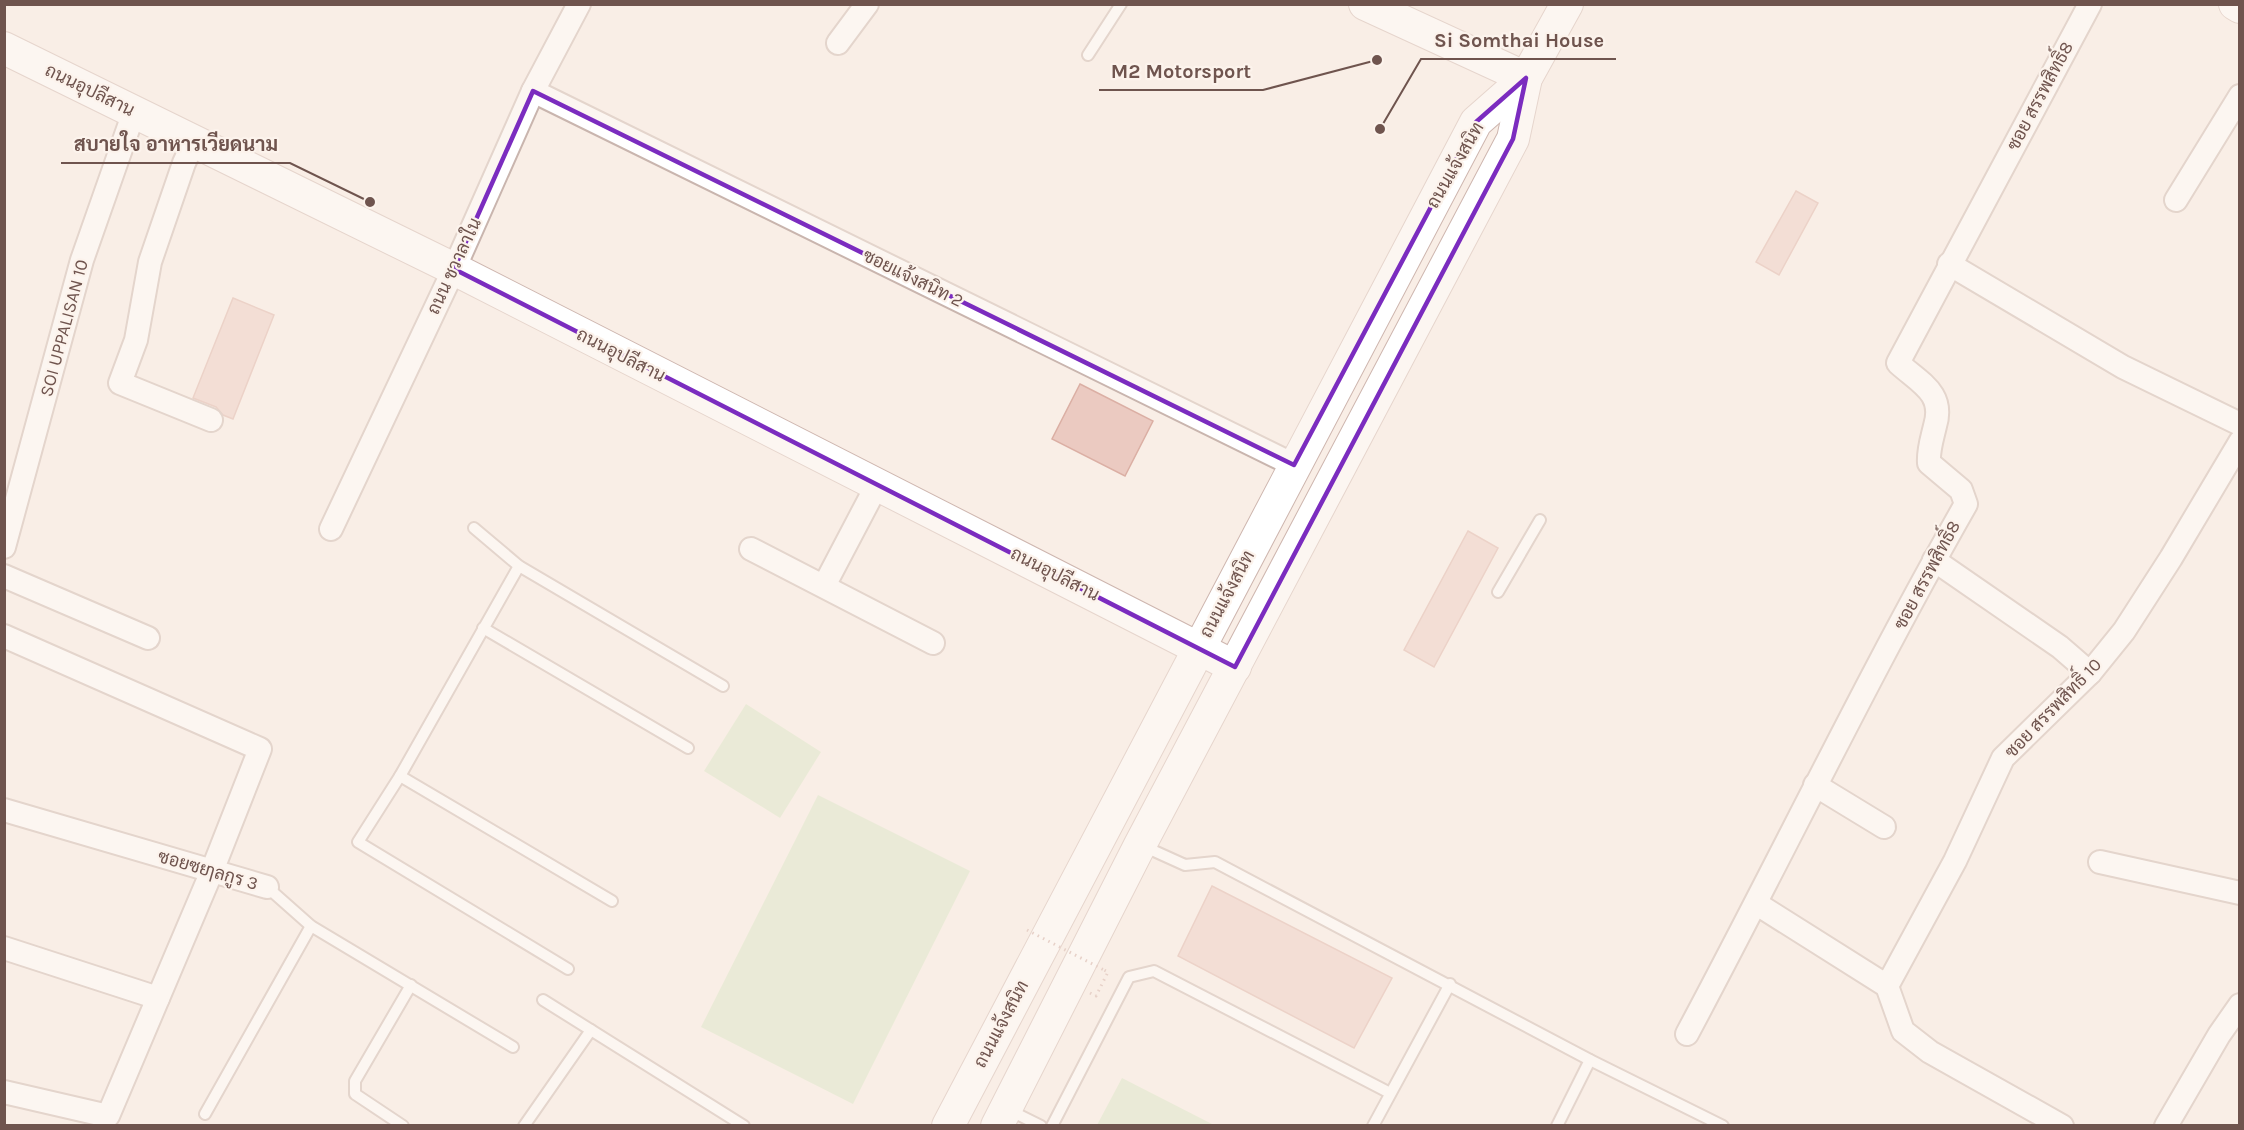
<svg xmlns="http://www.w3.org/2000/svg" width="2244" height="1130" font-family="Karla,Sarabun,sans-serif">
  <rect width="100%" height="100%" fill="#f9eee6"/>
  <g fill="#d8e5c6">
    <polygon points="746,704 821,752 780,818 704,771"/>
    <polygon points="818,795 970,871 853,1104 701,1027"/>
    <polygon points="1122,1078 1214,1125 1097,1125"/>
  </g>
  <g fill="#ebcac1" stroke="#dbafa4" stroke-width="1.5">
    <polygon points="1796,191 1818,203 1779,275 1756,262"/>
    <polygon points="233,298 274,315 233,419 223,415 216,407 193,398"/>
    <polygon points="1080,384 1153,421 1125,476 1052,439"/>
    <polygon points="1468,531 1498,548 1434,667 1404,650"/>
    <polygon points="1212,886 1392,978 1354,1048 1178,956"/>
  </g>
  <g fill="none" stroke-linecap="round" stroke-linejoin="round">
    <defs>
      <g id="lane">
        <polyline points="1088,55 1121,4"/>
        <polyline points="474,528 519,566 723,686"/>
        <polyline points="519,566 400,776 358,842 568,969"/>
        <polyline points="1498,592 1540,520"/>
        <polyline points="483,628 688,748"/>
        <polyline points="400,776 612,901"/>
        <polyline points="1143,846 1185,865 1215,862 1590,1060 1723,1126"/>
        <polyline points="267,887 311,926 513,1047"/>
        <polyline points="543,1000 744,1126"/>
        <polyline points="1009,1110 1041,1126"/>
        <polyline points="205,1114 311,926"/>
        <polyline points="403,1126 355,1094 355,1081 411,985"/>
        <polyline points="524,1126 591,1030"/>
        <polyline points="1052,1126 1129,977 1154,971 1390,1093"/>
        <polyline points="1373,1126 1450,984"/>
        <polyline points="1557,1126 1590,1060"/>
      </g>
      <g id="street">
        <polyline points="838,43 867,4"/>
        <polyline points="533,91 1294,465"/>
        <polyline points="194,141 184,163 150,262 136,340 120,383 211,420"/>
        <polyline points="2176,200 2240,96"/>
        <polyline points="1949,264 2123,367 2240,424"/>
        <polyline points="331,529 454,269 533,91 579,4"/>
        <polyline points="4,547 82,260 134,112"/>
        <polyline points="751,549 933,643"/>
        <polyline points="1934,560 2060,647 2090,673"/>
        <polyline points="4,576 148,638"/>
        <polyline points="824,586 877,485"/>
        <polyline points="4,636 260,749 212,871 108,1116 4,1092"/>
        <polyline points="1815,785 1884,827"/>
        <polyline points="4,810 267,887"/>
        <polyline points="2100,862 2240,893"/>
        <polyline points="1757,904 1887,986 1903,1031 1930,1052 2062,1126"/>
        <polyline points="4,948 158,998"/>
        <polyline points="1887,986 1955,861 2003,758 2090,673 2124,631 2171,558 2240,442"/>
        <path d="M1687,1034C1781,858 1867,678 1966,504L1961,490L1929,463C1928,450 1932,439 1935,426C1945,393 1920,383 1898,363L2090,4"/>
        <polyline points="2166,1126 2219,1035 2240,1005"/>
      </g>
      <g id="secondary">
        <polyline points="1365,4 1526,78"/>
        <polyline points="2235,4 2240,7"/>
        <polyline points="4,48 454,269 1235,667"/>
        <polyline points="948,1126 1476,122 1526,78"/>
        <polyline points="997,1126 1140,845 1513,139 1526,78 1567,4"/>
      </g>
    </defs>
    <use href="#lane" stroke="#c9b5ae" stroke-width="14"/>
    <use href="#street" stroke="#c9b5ae" stroke-width="26"/>
    <use href="#secondary" stroke="#ceb6af" stroke-width="34"/>
    <polyline stroke="#d0ada5" stroke-width="3" stroke-dasharray="1.5 4.5" stroke-linecap="butt" points="1090,993 1096,996 1108,972 1104,970"/>
    <use href="#lane" stroke="#fff" stroke-width="10"/>
    <use href="#street" stroke="#fff" stroke-width="22"/>
    <use href="#secondary" stroke="#fff" stroke-width="32"/>
    <polyline stroke="#d0ada5" stroke-width="3" stroke-dasharray="1.5 4.5" stroke-linecap="butt" points="1027,930 1104,970"/>
  </g>
  <path d="M0 0H2244V1130H0ZM1526,78L1513,139L1235,667L454,269L533,91L1294,465L1476,122Z" fill="#f9eee6" fill-opacity=".55" fill-rule="evenodd"/>
  <path fill="none" stroke="#7b2cbf" stroke-width="4.5" stroke-linejoin="round" d="M1526,78L1513,139L1235,667L454,269L533,91L1294,465L1476,122Z"/>
  <g text-anchor="middle" dominant-baseline="central" stroke-width="4.5" stroke-linejoin="round" paint-order="stroke">
    <g font-size="18" fill="#6f544e" stroke="#fcf3ec">
      <text transform="translate(90 90) rotate(26)">ถนนอุปลีสาน</text>
      <text transform="translate(2040 96) rotate(-62)">ซอย สรรพสิทธิ์8</text>
      <text transform="translate(1455 165) rotate(-60)">ถนนแจ้งสนิท</text>
      <text transform="translate(454 266) rotate(-65)">ถนน ชวาลาใน</text>
      <text transform="translate(913 278) rotate(26)">ซอยแจ้งสนิท 2</text>
      <text transform="translate(64 328) rotate(-75)">SOI UPPALISAN 10</text>
      <text transform="translate(621 355) rotate(27)">ถนนอุปลีสาน</text>
      <text transform="translate(1055 574) rotate(27)">ถนนอุปลีสาน</text>
      <text transform="translate(1927 575) rotate(-62)">ซอย สรรพสิทธิ์8</text>
      <text transform="translate(1227 594) rotate(-62)">ถนนแจ้งสนิท</text>
      <text transform="translate(2053 708) rotate(-46)">ซอย สรรพสิทธิ์ 10</text>
      <text transform="translate(208 870) rotate(16)">ซอยซยๅลกูร 3</text>
      <text transform="translate(1001 1024) rotate(-62)">ถนนแจ้งสนิท</text>
    </g>
  </g>
  <path fill="none" stroke="#6f544e" stroke-width="2" d="M1380 129L1421 59H1616M1377 60L1263 90H1099M370 202L290 163H61"/>
  <g fill="#6f544e" stroke="#fcf3ec" stroke-width="2">
    <circle cx="1380" cy="129" r="6"/>
    <circle cx="1377" cy="60" r="6"/>
    <circle cx="370" cy="202" r="6"/>
  </g>
  <g font-size="20" text-anchor="middle" font-weight="bold" fill="#6f544e" stroke="#fcf3ec" stroke-width="4.5" stroke-linejoin="round" paint-order="stroke">
    <text x="1519" y="47">Si Somthai House</text>
    <text x="1181" y="78">M2 Motorsport</text>
    <text x="176" y="151">สบายใจ อาหารเวียดนาม</text>
  </g>
  <rect width="2244" height="1130" fill="none" stroke="#6f544e" stroke-width="12"/>
</svg>
